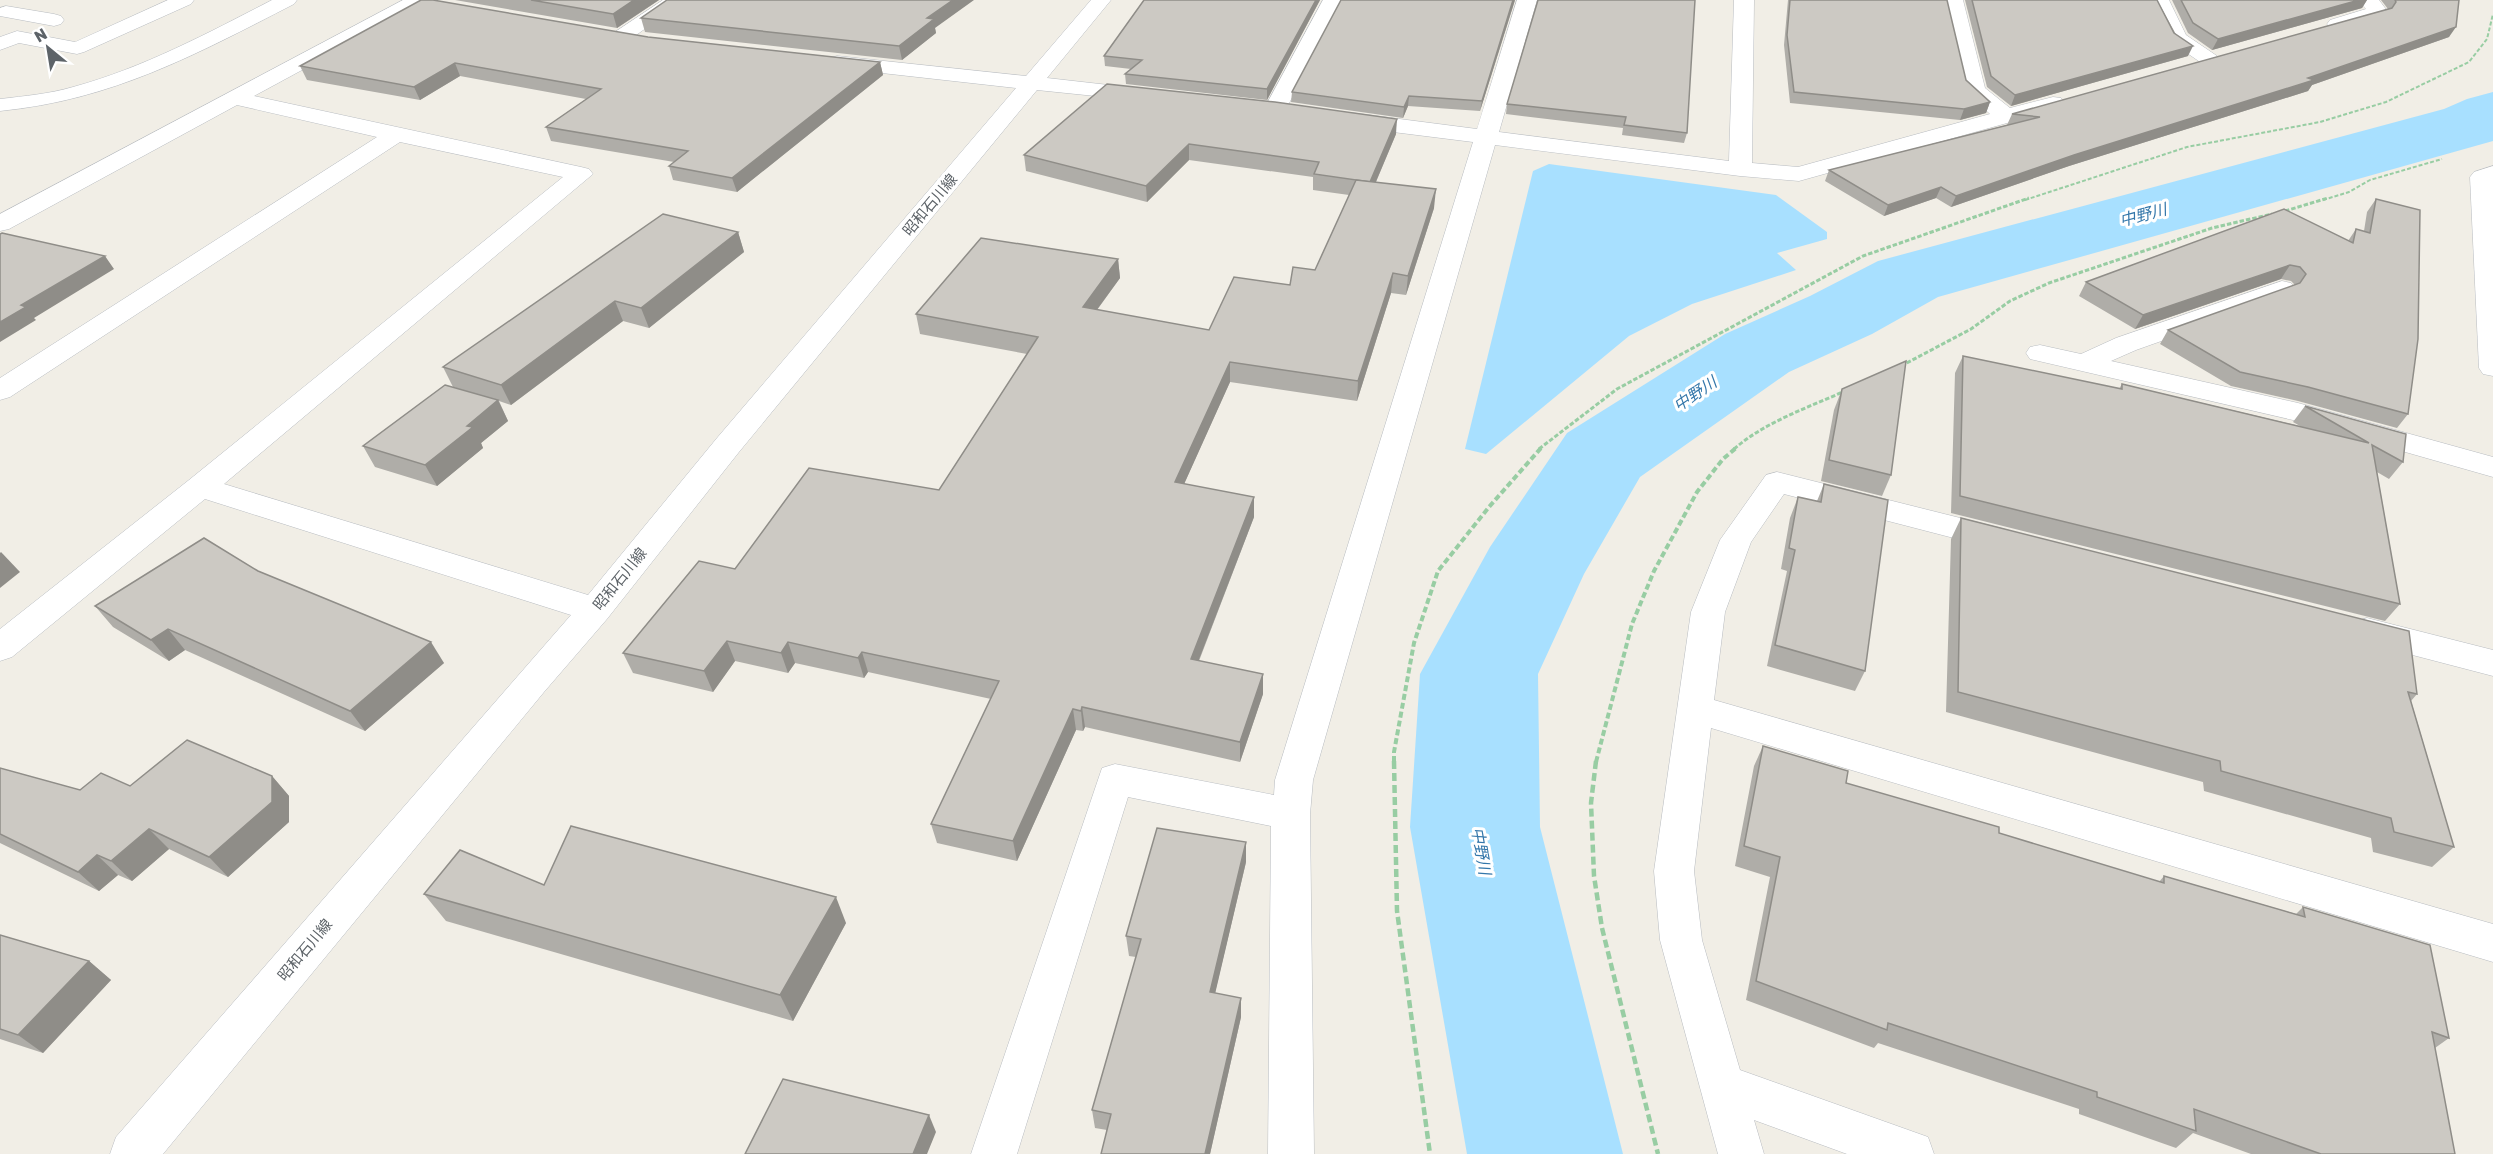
<svg xmlns="http://www.w3.org/2000/svg" width="2493" height="1154" font-family="Rubik,'Noto Sans JP',sans-serif">
  <rect width="100%" height="100%" fill="#f1eee6"/>
  <polygon fill="#a8e0ff" points="1549,164 1776,195 1827,232 1827,239 1777,253 1796,270 1692,304 1629,336 1486,454 1465,449 1533,171"/>
  <g fill="none" stroke-linecap="round" stroke-linejoin="round">
    <polygon fill="#a8e0ff" fill-rule="evenodd" points="2493,92 2493,141 1938,297 1872,334 1789,372 1640,477 1584,574 1538,674 1540,827 1623,1154 1467,1154 1410,827 1420,674 1490,547 1567,433 1725,334 1810,296 1878,261 2444,109 2467,99"/>
    <defs>
      <g id="minor">
        <polygon points="168,0 194,0 191,4 84,52 77,54 19,43 0,50 0,37 17,31 75,42"/>
        <path d="M272,0H297L294,4C195,55 112,100 0,111V99C25,96 49,94 73,87C143,68 208,33 272,0Z"/>
        <polygon points="403,0 427,0 424,4 254,96 581,167 589,169 593,174 224,484 588,595 717,438 1016,88 837,68 830,66 827,62 830,58 837,56 1026,76 1091,0 1111,0 1047,78 1144,89 1152,90 1155,95 1152,100 1144,101 1037,90 739,452 607,619 544,692 163,1154 110,1154 116,1137 571,615 205,499 12,657 0,661 0,629 189,480 563,177 400,142 10,397 0,400 0,378 377,137 237,105 9,229 0,231 0,214"/>
        <polygon points="663,0 686,0 629,40 615,40 612,36 615,32"/>
        <polygon points="1323,0 1343,0 1286,109 1283,114 1275,115 1267,114 1264,109"/>
        <polygon points="1517,0 1537,0 1499,132 1729,161 1734,0 1754,0 1752,163 1798,167 1990,114 1964,90 1943,0 1963,0 1985,88 2010,108 2053,97 2061,98 2064,103 2061,108 1799,181 1740,176 1495,145 1313,780 1310,814 1314,1154 1268,1154 1271,826 1128,797 1017,1154 971,1154 1102,768 1115,764 1274,795 1275,780 1473,142 1353,127 1345,125 1342,120 1345,115 1353,113 1477,129"/>
        <polygon points="2149,0 2169,0 2186,35 2217,56 2220,60 2217,64 2203,64 2171,42"/>
        <polygon points="2359,0 2379,0 2388,12 2385,16 2337,30 2330,28 2327,24 2330,20 2366,9"/>
        <polygon points="6,6 54,14 61,16 64,20 61,24 54,26 0,16 0,8"/>
        <polygon points="2493,166 2493,376 2483,374 2479,368 2470,177 2474,172"/>
        <polygon points="2282,281 2291,283 2295,289 2291,295 2136,350 2111,361 2298,403 2493,457 2493,477 2293,420 2030,359 2026,353 2030,347 2040,345 2081,354 2116,338"/>
        <polygon points="1777,472 2000,528 2011,531 2016,539 2011,547 2000,550 1784,494 1751,542 1725,612 1714,700 2493,924 2493,962 1711,728 1694,871 1702,940 1740,1070 1928,1137 1934,1154 1847,1154 1754,1120 1764,1154 1718,1154 1660,940 1654,871 1691,612 1720,540 1766,475"/>
        <polygon points="2367,618 2493,650 2493,676 2355,640 2350,631 2355,622"/>
      </g>
    </defs>
    <use href="#minor" stroke="#b8bcc1" stroke-width="1"/>
    <g stroke="#98cda3" stroke-width="2" stroke-dasharray="4 2" stroke-linecap="butt">
      <polyline points="2025,200 2187,147 2320,122 2386,102 2469,62 2487,39 2493,14"/>
      <polyline points="2323,200 2349,192 2370,180 2442,159"/>
    </g>
    <g stroke="#98cda3" stroke-width="3" stroke-dasharray="4.5 2" stroke-linecap="butt">
      <polyline points="2285,211 2328,198"/>
      <polyline points="1901,366 1971,329 2010,301 2049,283 2212,228 2272,214"/>
      <polyline points="1539,449 1617,389 1863,256 2029,198"/>
      <path d="M1734,449C1765,422 1807,408 1845,391"/>
    </g>
    <g stroke="#98cda3" stroke-width="4" stroke-dasharray="6 3" stroke-linecap="butt">
      <polyline points="1394,762 1394,752 1414,643 1438,571 1489,507 1541,448"/>
      <polyline points="1596,762 1632,624 1654,571 1697,492 1723,459 1736,448"/>
    </g>
    <g stroke="#98cda3" stroke-width="4.5" stroke-dasharray="8 4" stroke-linecap="butt">
      <polyline points="1394,761 1397,911 1430,1154"/>
      <polyline points="1596,761 1591,803 1594,876 1602,928 1658,1154"/>
    </g>
    <use href="#minor" fill="#fff" fill-rule="evenodd"/>
  </g>
  <g fill="#afada8">
    <polygon points="455,0 659,0 617,28"/>
    <polygon points="1144,0 1320,0 1267,100 1126,84 1125,74 1131,69 1105,66 1104,56"/>
    <polygon points="1515,0 1480,111 1408,106 1403,118 1291,102 1292,92"/>
    <polygon points="1538,0 1687,133 1684,143 1622,135 1623,128 1506,114 1507,104"/>
    <polygon points="1788,0 1947,0 1966,80 1990,102 1986,113 1960,120 1790,103 1784,45"/>
    <polygon points="1965,0 2157,0 2188,56 2011,106 1987,87"/>
    <polygon points="2172,0 2367,0 2362,8 2212,50 2188,33"/>
    <polygon points="2381,0 2459,0 2449,37 2312,85 2308,91 2069,166 1951,207 1936,198 1884,216 1825,181 1829,170 2007,125 2012,114 2388,9"/>
    <polygon points="641,18 935,28 936,33 902,60 645,32"/>
    <polygon points="648,37 880,62 883,75 737,192 673,180 669,166 674,162 551,141 546,127 586,99 460,76 420,100 307,80 300,66"/>
    <polygon points="1107,84 1396,134 1376,182 1434,208 1406,295 1391,293 1357,401 1230,382 1184,484 1254,497 1254,517 1199,661 1263,694 1240,762 1085,727 1083,731 1076,730 1017,861 937,843 931,824 991,699 868,672 864,678 795,663 788,673 735,661 713,692 633,673 623,653 735,569 939,490 1027,354 920,334 916,314 1118,259 1120,278 1097,310 1209,330 1290,285 1315,270 1349,195 1313,190 1313,177 1189,160 1147,202 1026,171 1024,155"/>
    <polygon points="2376,199 2408,414 2397,428 2298,401 2231,386 2160,344 2168,330 2295,285 2291,281 2281,279 2135,329 2079,296 2086,282 2348,241 2356,229 2364,231 2367,212"/>
    <polygon points="738,232 744,252 649,328 623,321 511,405 499,401 508,421 481,443 483,448 437,486 375,467 363,446 473,393 453,387 443,367"/>
    <polygon points="1963,356 2119,389 2122,384 2300,426 2293,422 2305,406 2403,462 2389,479 2377,472 2400,604 2385,621 1951,513 1955,373"/>
    <polygon points="1842,389 1891,475 1882,496 1821,481 1834,410"/>
    <polygon points="1824,484 1865,671 1855,691 1767,666 1787,571 1781,569 1790,518 1798,497 1817,501"/>
    <polygon points="1961,518 2417,694 2411,701 2454,847 2432,867 2373,852 2371,838 2204,791 2203,782 1946,712 1951,539"/>
    <polygon points="258,571 444,663 365,731 185,650 169,661 113,627 95,606"/>
    <polygon points="1763,746 1846,783 1999,833 2159,882 2164,876 2296,914 2303,907 2449,1038 2435,1048 2455,1154 2251,1154 2193,1133 2176,1148 2079,1114 2079,1109 1878,1043 1874,1048 1746,1000 1770,877 1735,866 1754,766"/>
    <polygon points="0,768 80,790 272,776 289,796 289,822 228,877 169,849 132,881 118,875 99,891 0,843"/>
    <polygon points="1246,862 1215,993 1241,1017 1210,1154 1101,1154 1107,1130 1095,1128 1092,1110 1136,957 1129,956 1126,936"/>
    <polygon points="544,885 846,923 793,1021 446,921 424,894"/>
    <polygon points="0,935 89,961 111,980 43,1053 0,1039"/>
  </g>
  <g fill="#8f8d88">
    <polygon points="634,0 659,0 617,28 613,14"/>
    <polygon points="953,0 974,0 935,28 936,33 902,60 899,46 927,18"/>
    <polygon points="1316,0 1320,0 1267,100 1267,89"/>
    <polygon points="1513,0 1515,0 1480,111 1482,101"/>
    <polygon points="2359,0 2367,0 2362,8 2212,50 2218,39"/>
    <polygon points="2456,27 2449,37 2312,85 2308,91 2069,166 1951,207 1956,196 2074,155 2308,78"/>
    <polygon points="2193,46 2188,56 2011,106 2015,95"/>
    <polygon points="880,62 883,75 737,192 732,178"/>
    <polygon points="455,63 460,76 420,100 414,87"/>
    <polygon points="1409,96 1408,106 1403,118 1404,107"/>
    <polygon points="1990,102 1986,113 1960,120 1964,109"/>
    <polygon points="1397,119 1396,134 1369,198 1370,182"/>
    <polygon points="1189,144 1189,160 1147,202 1146,186"/>
    <polygon points="1941,187 1936,198 1884,216 1888,205"/>
    <polygon points="1436,189 1434,208 1406,295 1408,276"/>
    <polygon points="738,232 744,252 649,328 641,308"/>
    <polygon points="105,256 114,269 34,318 36,320 0,342 0,322 21,305"/>
    <polygon points="1118,259 1120,278 1085,326 1083,307"/>
    <polygon points="2290,265 2281,279 2135,329 2143,315"/>
    <polygon points="1393,273 1391,293 1357,401 1358,381"/>
    <polygon points="615,301 623,321 511,405 501,385"/>
    <polygon points="1230,362 1230,382 1176,502 1175,482"/>
    <polygon points="498,400 508,421 481,443 483,448 437,486 425,465 467,426"/>
    <polygon points="1254,497 1254,517 1191,680 1191,659"/>
    <polygon points="1,552 20,572 0,588 0,553"/>
    <polygon points="168,629 185,650 169,661 151,640"/>
    <polygon points="727,641 735,661 713,692 704,671"/>
    <polygon points="431,642 444,663 365,731 350,711"/>
    <polygon points="788,642 795,663 788,673 781,653"/>
    <polygon points="862,652 868,672 864,678 858,658"/>
    <polygon points="1263,674 1263,694 1240,762 1240,742"/>
    <polygon points="1082,707 1085,727 1083,731 1081,711"/>
    <polygon points="1073,709 1076,730 1017,861 1013,841"/>
    <polygon points="272,776 289,796 289,822 228,877 209,857"/>
    <polygon points="149,829 169,849 132,881 111,861"/>
    <polygon points="1246,842 1246,862 1211,1011 1210,992"/>
    <polygon points="97,855 118,875 99,891 78,872"/>
    <polygon points="836,897 846,923 793,1021 780,995"/>
    <polygon points="89,961 111,980 43,1053 18,1035"/>
    <polygon points="1241,998 1241,1017 1210,1154 1205,1154"/>
    <polygon points="929,1115 936,1132 927,1154 913,1154"/>
  </g>
  <g fill="#ccc9c3" stroke="#8f8d88" stroke-width="1.5">
    <polygon points="421,0 433,0 648,37 880,62 732,178 669,166 688,151 546,127 601,89 455,63 414,87 300,66"/>
    <polygon points="531,0 634,0 613,14"/>
    <polygon points="667,0 953,0 927,18 934,19 899,46 641,18"/>
    <polygon points="1144,0 1316,0 1267,89 1125,74 1142,60 1104,56"/>
    <polygon points="1341,0 1513,0 1482,101 1409,96 1404,107 1292,92"/>
    <polygon points="1538,0 1695,0 1687,133 1624,125 1626,117 1507,104"/>
    <polygon points="1790,0 1947,0 1966,80 1990,102 1964,109 1794,92 1787,35"/>
    <polygon points="1972,0 2157,0 2174,33 2193,46 2015,95 1991,76"/>
    <polygon points="2181,0 2359,0 2218,39 2193,23"/>
    <polygon points="2395,0 2459,0 2456,27 2308,78 2314,80 2074,155 1956,196 1941,187 1888,205 1829,170 2040,117 2012,114 2392,8 2396,2"/>
    <polygon points="1107,84 1275,102 1397,119 1370,182 1314,174 1319,162 1189,144 1146,186 1024,155"/>
    <polygon points="1356,180 1436,189 1408,276 1393,273 1358,381 1230,362 1175,482 1254,497 1191,659 1263,674 1240,742 1082,707 1081,711 1073,709 1013,841 931,824 999,681 862,652 858,658 788,642 781,653 727,641 704,671 623,653 699,561 735,569 809,468 939,490 1038,337 916,314 981,238 1118,259 1083,307 1209,330 1234,277 1290,285 1293,267 1315,270"/>
    <polygon points="2376,199 2420,210 2418,339 2408,414 2308,387 2240,372 2168,330 2300,283 2306,274 2300,267 2290,265 2143,315 2086,282 2284,209 2353,243 2356,229 2370,233"/>
    <polygon points="663,214 738,232 641,308 615,301 501,385 443,367"/>
    <polygon points="2,233 105,256 21,305 26,307 0,322 0,234"/>
    <polygon points="1963,356 2122,389 2122,384 2369,443 2305,406 2406,434 2403,462 2372,445 2400,604 1960,496"/>
    <polygon points="1906,361 1891,475 1829,460 1842,389"/>
    <polygon points="445,385 498,400 467,426 473,427 425,465 363,446"/>
    <polygon points="1824,484 1888,500 1865,671 1775,645 1795,550 1789,548 1798,497 1821,502"/>
    <polygon points="1961,518 2409,631 2417,694 2408,692 2454,847 2394,832 2391,818 2221,771 2220,761 1958,692"/>
    <polygon points="204,538 258,571 431,642 350,711 168,629 151,640 95,606"/>
    <polygon points="187,740 272,776 272,802 209,857 149,829 111,861 97,855 78,872 0,834 0,768 80,790 101,773 130,786"/>
    <polygon points="1763,746 1848,771 1846,783 1999,827 1999,833 2164,883 2164,876 2305,917 2303,907 2430,945 2449,1038 2432,1032 2455,1154 2321,1154 2194,1109 2196,1131 2097,1097 2097,1092 1888,1023 1887,1030 1756,981 1780,857 1744,846"/>
    <polygon points="571,826 836,897 780,995 424,894 460,850 544,885"/>
    <polygon points="1157,828 1246,842 1210,992 1241,998 1205,1154 1101,1154 1111,1114 1092,1110 1141,939 1126,936"/>
    <polygon points="0,935 89,961 18,1035 0,1029"/>
    <polygon points="783,1079 929,1115 913,1154 745,1154"/>
  </g>
  <g text-anchor="middle" dominant-baseline="central" stroke-width="6" stroke-linejoin="round" paint-order="stroke">
    <g font-size="15" fill="#5d6368" stroke="#fff">
      <text transform="translate(930 205) rotate(-50)">昭和石川線</text>
      <text transform="translate(620 579) rotate(-51)">昭和石川線</text>
      <text transform="translate(305 950) rotate(-50)">昭和石川線</text>
    </g>
    <g font-size="16" font-style="italic" fill="#3477aa" stroke="#fff">
      <text transform="translate(2143 215) rotate(-15)">中野川</text>
      <text transform="translate(1695 394) rotate(-34)">中野川</text>
      <text transform="translate(1481 851) rotate(80)">中野川</text>
    </g>
  </g>
  <g transform="translate(48 48) rotate(330)" stroke="#ffffff" stroke-width="4.5" paint-order="stroke">
  <path d="M0-4.5L10 22L0 15L-10 22Z" fill="#5d6368"/>
  <text y="-9" font-size="16" font-weight="bold" text-anchor="middle" fill="#5d6368">N</text>
  </g>
</svg>
